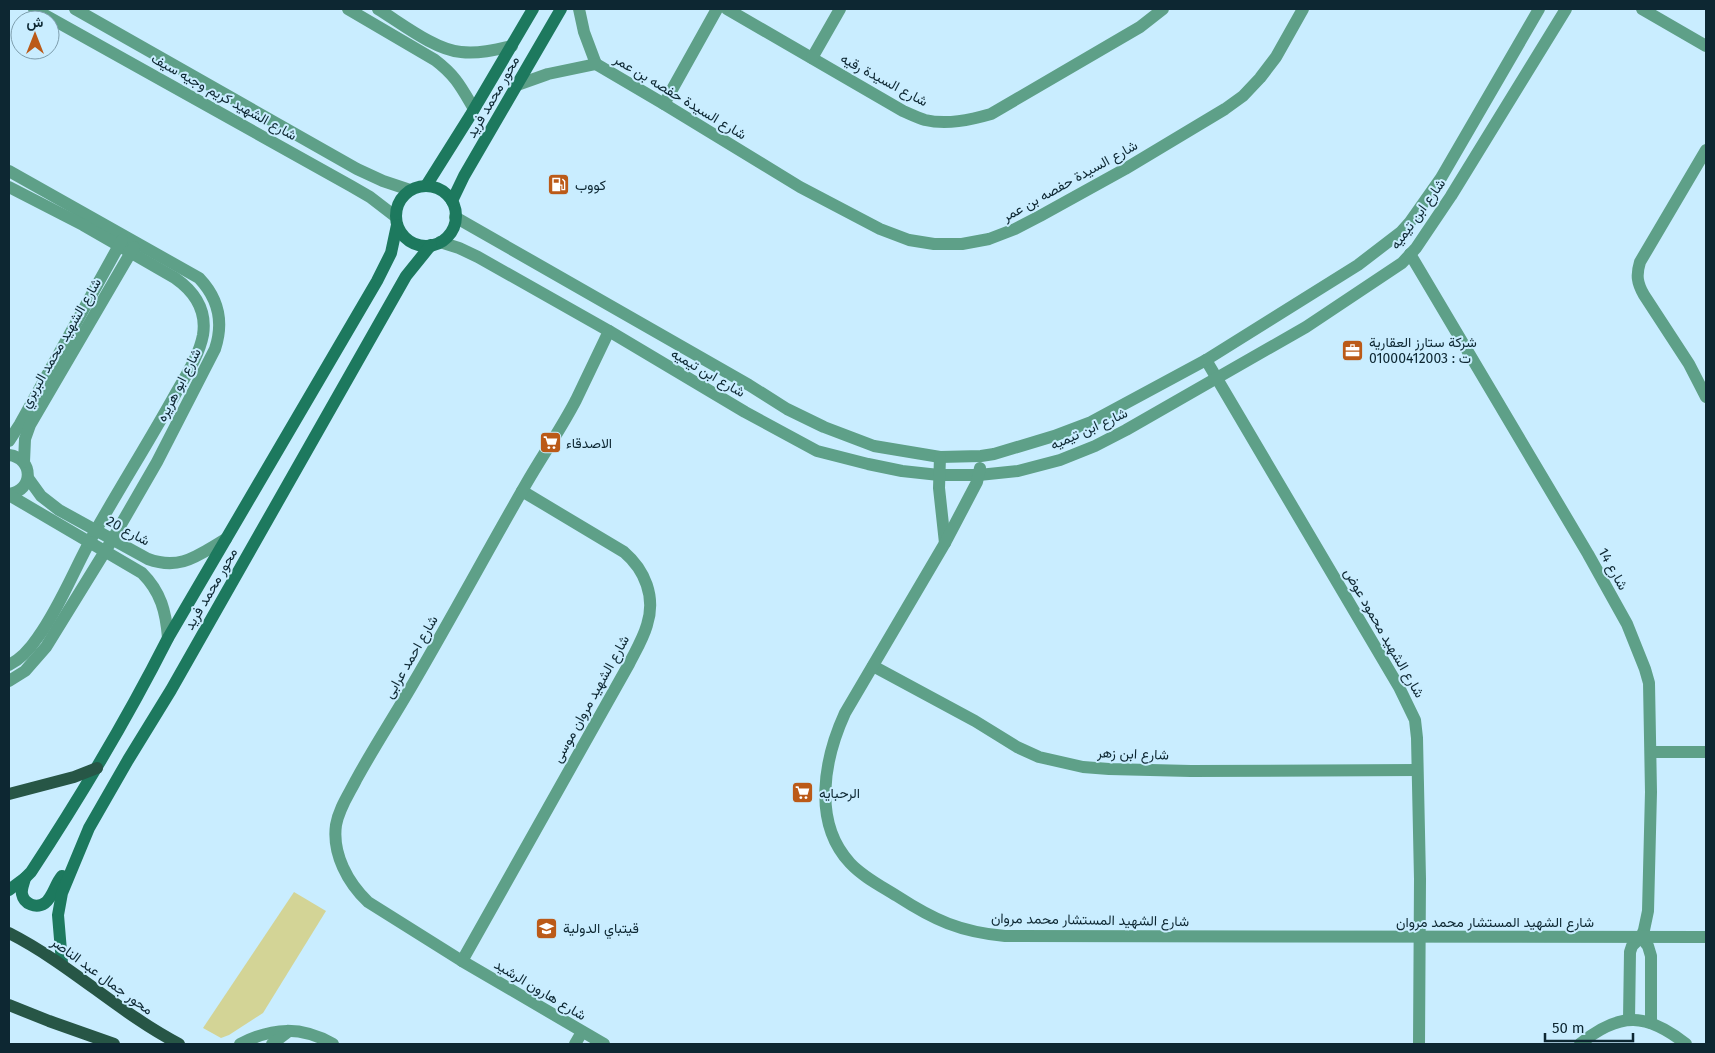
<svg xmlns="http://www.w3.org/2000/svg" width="1715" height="1053" font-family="'Fira Sans',Vazirmatn,sans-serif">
  <rect width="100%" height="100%" fill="#c9edff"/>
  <polygon fill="#d3d496" points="294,892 326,911 263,1013 229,1035 221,1038 203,1028"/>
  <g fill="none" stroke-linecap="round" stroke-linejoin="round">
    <g stroke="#5ea088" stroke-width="12">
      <path d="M348,9L435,60C456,76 461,87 474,109"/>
      <path d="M378,9C401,23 435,50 461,52C478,54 495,50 512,46"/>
      <polyline points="579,9 584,32 596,64"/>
      <path d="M727,9L903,111C910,114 918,118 925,120C947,125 970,120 991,114L1140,27L1163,9"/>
      <polyline points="812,58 840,9"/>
      <polyline points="596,64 664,104 800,187 880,229 909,240 934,244 962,244 989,239 1015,229 1040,216 1125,169 1225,109 1243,96 1260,78 1276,57 1303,9"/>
      <polyline points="517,85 548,74 596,64"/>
      <polyline points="664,104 717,9"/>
      <path d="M1706,150L1640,262C1636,275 1637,283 1644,295L1689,364L1706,397"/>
      <path d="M9,171L199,278C219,299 224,322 215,349L157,462L112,540L46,647L25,671L9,681"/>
      <path d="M9,187L83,225L175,278C195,292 207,310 203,335C199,356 186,375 176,393C150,440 122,484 96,530C76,565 61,605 38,637C30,649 21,659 9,665"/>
      <polyline points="1410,254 1588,554 1627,624 1645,669 1649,683 1651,792 1648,911 1644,930 1641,937 1632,946 1630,952 1629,1020"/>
      <polyline points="1206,360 1399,687 1415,720 1417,738 1420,879 1419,1044"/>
      <polyline points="9,441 20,424 122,240"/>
      <path d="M9,455C34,458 34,491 9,494"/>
      <polyline points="24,462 25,439 30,425 134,247"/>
      <path d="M28,478L41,496L59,510L148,559C181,571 198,555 226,539"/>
      <path d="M9,495L142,573C161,592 166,612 168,638"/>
      <polyline points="873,666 975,721 1017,747 1039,757 1083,767 1109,769 1191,771 1417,770"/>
      <polyline points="1651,752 1706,752"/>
      <polyline points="1641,937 1648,946 1651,956 1651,1023"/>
      <path d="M462,961L629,664C635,652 643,639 647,625C656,597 645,570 624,552L522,491"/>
      <path d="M240,1044C273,1027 301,1026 333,1044"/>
      <polyline points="272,1044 289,1031"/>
      <polyline points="575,1044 582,1032"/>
      <path d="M604,1044L462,961L368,902C348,883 332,854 336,825C339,808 349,794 356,780C374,747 395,715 414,682C452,617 488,550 526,484C542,456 561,429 576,400C587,377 598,354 609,331"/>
      <path d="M1580,1044C1620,1011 1647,1013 1686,1044"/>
    </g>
    <g stroke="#5ea088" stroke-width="12">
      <polyline points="34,9 351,186 370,197 396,217"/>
      <polyline points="75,9 357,169 383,181 410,190"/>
      <polyline points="1642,9 1706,46"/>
      <polyline points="455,217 749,385 787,409 824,427 874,446 940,457 981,456 994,454 1054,436 1091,422 1206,360 1358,265 1401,232 1410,222 1441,178 1539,9"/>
      <polyline points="440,242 459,248 478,257 609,331 745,412 817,451 868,464 902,471 939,475 979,475 1018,471 1060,460 1095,446 1126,430 1306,327 1402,263 1416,248 1451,196 1566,9"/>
      <polyline points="940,457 939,488 945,543"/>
      <path d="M980,468L977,482L945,543L845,713C824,759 812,822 850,863C863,877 881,886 897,896C934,920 960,932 1005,936L1706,937"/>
    </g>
    <g stroke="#1d795e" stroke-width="12">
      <polyline points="426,186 470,116 533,9"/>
      <circle cx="426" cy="216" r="30"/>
      <polyline points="452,201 464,176 561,9"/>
      <path d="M25,878C24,883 21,889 22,894C24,904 36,909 45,903C53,897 55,884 62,876"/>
      <path d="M9,890L25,878L31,872C81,796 127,719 168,638L377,281L391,253L397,225"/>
      <polyline points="62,963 58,915 62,893 89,828 128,760 171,690 406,276 431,245"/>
    </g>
    <g stroke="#275646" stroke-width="12">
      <polyline points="9,794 74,777 97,768"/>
      <path d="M9,933C70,964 118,1012 179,1044"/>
      <polyline points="9,1005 49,1021 114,1044"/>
    </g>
  </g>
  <defs>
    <symbol id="fuel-square" viewBox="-11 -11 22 22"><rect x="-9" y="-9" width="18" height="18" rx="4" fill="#bb5a18" stroke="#c9edff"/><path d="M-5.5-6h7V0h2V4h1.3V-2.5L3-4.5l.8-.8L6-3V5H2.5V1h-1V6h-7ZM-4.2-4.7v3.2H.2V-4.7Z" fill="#fff"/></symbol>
    <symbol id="office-square" viewBox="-11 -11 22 22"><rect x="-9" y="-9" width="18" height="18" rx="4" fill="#bb5a18" stroke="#c9edff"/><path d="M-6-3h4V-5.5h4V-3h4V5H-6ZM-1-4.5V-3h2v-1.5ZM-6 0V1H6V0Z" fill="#fff"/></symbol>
    <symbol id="supermarket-square" viewBox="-11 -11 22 22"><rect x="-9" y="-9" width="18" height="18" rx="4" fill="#bb5a18" stroke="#c9edff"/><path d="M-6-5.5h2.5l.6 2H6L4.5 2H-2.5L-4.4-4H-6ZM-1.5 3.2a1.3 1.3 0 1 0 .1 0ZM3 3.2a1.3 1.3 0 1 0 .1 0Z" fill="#fff"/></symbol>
    <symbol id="school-square" viewBox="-11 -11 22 22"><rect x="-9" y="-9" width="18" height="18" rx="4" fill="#bb5a18" stroke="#c9edff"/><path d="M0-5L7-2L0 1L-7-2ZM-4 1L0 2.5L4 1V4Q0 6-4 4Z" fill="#fff"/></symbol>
  </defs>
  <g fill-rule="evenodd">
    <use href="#fuel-square" x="546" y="172" width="25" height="25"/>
    <use href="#office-square" x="1340" y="338" width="25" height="25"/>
    <use href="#supermarket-square" x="538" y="430" width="25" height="25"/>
    <use href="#supermarket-square" x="790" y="780" width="25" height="25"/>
    <use href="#school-square" x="534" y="916" width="25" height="25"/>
  </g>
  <g text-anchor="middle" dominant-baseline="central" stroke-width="4" stroke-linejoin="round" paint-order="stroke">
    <g font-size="14" fill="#0d2732" stroke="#c9edff">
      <text transform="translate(884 80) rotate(28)">شارع السيدة رقيه</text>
      <text transform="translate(224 97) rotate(29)">شارع الشهيد كريم وجيه سيف</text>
      <text transform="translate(493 97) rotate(-60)">محور محمد فريد</text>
      <text transform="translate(680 97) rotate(31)">شارع السيدة حفصه بن عمر</text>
      <text transform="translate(1070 181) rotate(-29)">شارع السيدة حفصه بن عمر</text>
      <text transform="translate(1418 214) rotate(-54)">شارع ابن تيميه</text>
      <text transform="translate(61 343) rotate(-60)">شارع الشهيد محمد البربري</text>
      <text transform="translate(708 373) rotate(30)">شارع ابن تيميه</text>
      <text transform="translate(179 385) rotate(-63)">شارع ابو هريره</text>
      <text transform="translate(1089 429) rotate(-24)">شارع ابن تيميه</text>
      <text transform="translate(128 531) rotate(28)">شارع 20</text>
      <text transform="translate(1613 569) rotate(61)">شارع 14</text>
      <text transform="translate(211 589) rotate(-60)">محور محمد فريد</text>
      <text transform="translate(1384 633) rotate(60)">شارع الشهيد محمود عوض</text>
      <text transform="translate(411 657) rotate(-60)">شارع احمد عرابى</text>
      <text transform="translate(591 699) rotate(-61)">شارع الشهيد مروان موسى</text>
      <text transform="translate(1133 754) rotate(2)">شارع ابن زهر</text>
      <text transform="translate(1090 920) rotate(1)">شارع الشهيد المستشار محمد مروان</text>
      <text x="1495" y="922">شارع الشهيد المستشار محمد مروان</text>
      <text transform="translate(102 976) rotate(36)">محور جمال عبد الناصر</text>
      <text transform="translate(540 990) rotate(31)">شارع هارون الرشيد</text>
    </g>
    <g font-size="14" fill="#0d2732" stroke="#c9edff" text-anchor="start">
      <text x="575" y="185">كووب</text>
      <text x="1369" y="342">شركة ستارز العقارية<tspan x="1369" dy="16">ت : 01000412003</tspan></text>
      <text x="566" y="443">الاصدقاء</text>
      <text x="819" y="793">الرحبايه</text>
      <text x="563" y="928">قيتباي الدولية</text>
    </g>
  </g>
  <rect width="1715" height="1053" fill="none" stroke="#0d2732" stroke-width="20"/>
  <g transform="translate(35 35)"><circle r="24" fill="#c9edff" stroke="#7e9ead"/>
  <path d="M0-4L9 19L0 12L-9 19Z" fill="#bb5a18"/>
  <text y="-8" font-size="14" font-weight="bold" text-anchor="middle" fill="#0d2732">ش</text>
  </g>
  <path d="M1545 1033v8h88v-8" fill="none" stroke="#0d2732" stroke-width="2.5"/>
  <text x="1552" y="1033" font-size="15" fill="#0d2732" stroke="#c9edff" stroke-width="4" paint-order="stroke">50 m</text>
</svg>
